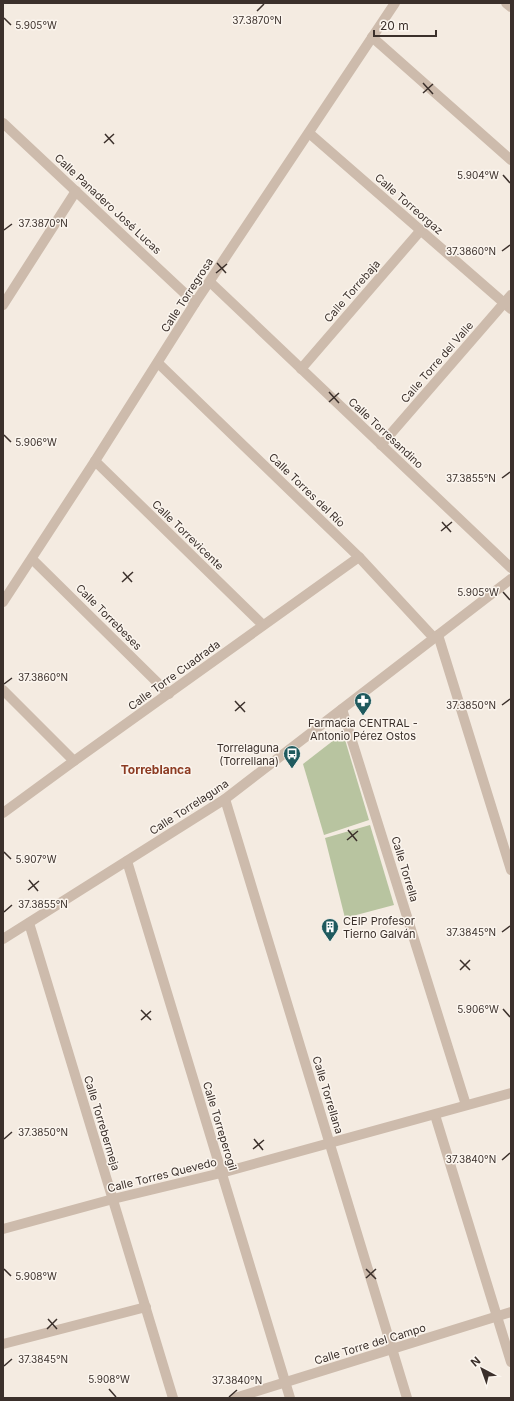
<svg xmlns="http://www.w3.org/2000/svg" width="514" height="1401" font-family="Inter,sans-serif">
  <rect width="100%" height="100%" fill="#f4ebe1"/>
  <g fill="#b8c4a0">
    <polygon points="343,733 369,820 324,835 303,764"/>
    <polygon points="370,825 394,905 345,918 325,838"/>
  </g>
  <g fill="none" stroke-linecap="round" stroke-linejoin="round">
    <g stroke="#cdbbac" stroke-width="10">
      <polyline points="506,3 511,7"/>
      <polyline points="372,37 511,160"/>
      <polyline points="3,123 195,303"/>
      <polyline points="309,133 511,309"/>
      <polyline points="210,282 511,568"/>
      <polyline points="3,305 76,191"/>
      <polyline points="158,363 359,557 434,638"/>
      <polyline points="301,369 421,230"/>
      <polyline points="381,445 511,295"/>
      <polyline points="95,461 263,625"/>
      <polyline points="32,559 169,694"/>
      <polyline points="3,602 95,461 195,303 395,3"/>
      <polyline points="438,635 511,870"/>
      <polyline points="3,690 74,761"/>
      <polyline points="342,709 466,1105"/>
      <polyline points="225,799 407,1398"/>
      <polyline points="3,813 74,761 359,557"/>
      <polyline points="127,861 290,1398"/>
      <polyline points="29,923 173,1398"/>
      <polyline points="435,1115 511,1362"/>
      <polyline points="3,1229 113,1199 221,1173 511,1093"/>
      <polyline points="3,1344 146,1307"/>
      <polyline points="235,1398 511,1312"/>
    </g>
    <polyline stroke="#cdbbac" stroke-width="10" points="3,939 225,799 511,579"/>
  </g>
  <path fill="none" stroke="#3b302b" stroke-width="1.5" d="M257,11L264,4M4,18L11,25M423,83L433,94M423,93L433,84M105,134L114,144M104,143L114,134M503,175L510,183M4,230L12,224M502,251L510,245M217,263L226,273M216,273L227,264M329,392L339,403M329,402L339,393M4,435L11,442M502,478L510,472M442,522L451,532M441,531L452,522M123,572L132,582M122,582L133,572M503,592L510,600M4,684L12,678M235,701L245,712M502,705L510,699M235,711L245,702M348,830L357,841M347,840L358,831M4,852L11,859M29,880L38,891M28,890L39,881M4,912L12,905M502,932L510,926M460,960L470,970M460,970L470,960M503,1009L510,1017M141,1010L151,1020M141,1020L151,1011M4,1139L12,1132M254,1139L263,1150M253,1149L264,1140M502,1160L510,1153M4,1269L11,1276M366,1269L376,1279M366,1278L376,1269M48,1319L57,1329M47,1329L57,1319M4,1366L12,1359M109,1389L116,1397M229,1397L237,1390"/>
  <defs>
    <symbol id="pharmacy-pin" viewBox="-11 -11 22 30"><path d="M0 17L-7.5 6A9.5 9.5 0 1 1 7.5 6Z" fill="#1f5a5e" stroke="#fbf5ee"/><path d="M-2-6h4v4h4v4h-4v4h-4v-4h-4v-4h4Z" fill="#fff"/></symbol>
    <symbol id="bus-pin" viewBox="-11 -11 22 30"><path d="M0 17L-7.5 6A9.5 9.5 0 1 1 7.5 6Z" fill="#1f5a5e" stroke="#fbf5ee"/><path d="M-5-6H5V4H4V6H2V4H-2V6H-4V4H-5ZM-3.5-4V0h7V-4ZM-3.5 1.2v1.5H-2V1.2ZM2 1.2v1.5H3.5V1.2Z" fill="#fff"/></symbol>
    <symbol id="building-pin" viewBox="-11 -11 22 30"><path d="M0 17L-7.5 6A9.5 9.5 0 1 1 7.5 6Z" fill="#1f5a5e" stroke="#fbf5ee"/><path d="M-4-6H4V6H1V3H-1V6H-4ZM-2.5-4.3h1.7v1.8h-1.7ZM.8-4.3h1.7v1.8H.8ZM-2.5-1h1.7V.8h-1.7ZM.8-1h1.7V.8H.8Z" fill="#fff"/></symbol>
  </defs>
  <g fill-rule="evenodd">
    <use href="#pharmacy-pin" x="353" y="691" width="20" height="27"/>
    <use href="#bus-pin" x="282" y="744" width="20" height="27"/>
    <use href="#building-pin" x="320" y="917" width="20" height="27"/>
  </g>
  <g text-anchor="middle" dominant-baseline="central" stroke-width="3" stroke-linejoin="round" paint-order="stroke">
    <g font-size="11" fill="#3b302b" stroke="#fbf5ee">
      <text transform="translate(108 204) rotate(43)">Calle Panadero José Lucas</text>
      <text transform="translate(409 204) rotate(41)">Calle Torreorgaz</text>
      <text transform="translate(352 291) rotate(-49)">Calle Torrebaja</text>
      <text transform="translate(187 295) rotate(-57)">Calle Torregrosa</text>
      <text transform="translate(437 362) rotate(-49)">Calle Torre del Valle</text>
      <text transform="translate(386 433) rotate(43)">Calle Torresandino</text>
      <text transform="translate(307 490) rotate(44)">Calle Torres del Río</text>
      <text transform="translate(188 535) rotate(44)">Calle Torrevicente</text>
      <text transform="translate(109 617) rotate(45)">Calle Torrebeses</text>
      <text transform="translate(174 675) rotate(-36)">Calle Torre Cuadrada</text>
      <text transform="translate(189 807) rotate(-33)">Calle Torrelaguna</text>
      <text transform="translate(405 869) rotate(73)">Calle Torrella</text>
      <text transform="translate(328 1095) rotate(73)">Calle Torrellana</text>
      <text transform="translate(102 1123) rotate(73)">Calle Torrebermeja</text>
      <text transform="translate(220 1126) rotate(73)">Calle Torreperogil</text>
      <text transform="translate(162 1175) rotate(-14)">Calle Torres Quevedo</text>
      <text transform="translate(370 1344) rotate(-17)">Calle Torre del Campo</text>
    </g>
    <g font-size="11" fill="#3b302b" stroke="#fbf5ee">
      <text x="363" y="723">Farmacia CENTRAL -<tspan x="363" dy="13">Antonio Pérez Ostos</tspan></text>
      <text x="279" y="748" text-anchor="end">Torrelaguna<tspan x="279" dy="13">(Torrellana)</tspan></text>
      <text x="343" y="921" text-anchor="start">CEIP Profesor<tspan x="343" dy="13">Tierno Galván</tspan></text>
    </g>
    <g font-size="12" font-weight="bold" fill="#8c3b22" stroke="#fbf5ee">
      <text x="156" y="769">Torreblanca</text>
    </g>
  </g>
  <g font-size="10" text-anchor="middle" fill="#3b302b" stroke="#fbf5ee" stroke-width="3" stroke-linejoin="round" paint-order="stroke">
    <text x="257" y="24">37.3870°N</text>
    <text x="36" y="29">5.905°W</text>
    <text x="478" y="179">5.904°W</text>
    <text x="43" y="227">37.3870°N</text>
    <text x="471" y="255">37.3860°N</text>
    <text x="36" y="446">5.906°W</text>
    <text x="471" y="482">37.3855°N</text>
    <text x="478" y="596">5.905°W</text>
    <text x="43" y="681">37.3860°N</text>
    <text x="471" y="709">37.3850°N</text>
    <text x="36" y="863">5.907°W</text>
    <text x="43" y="908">37.3855°N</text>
    <text x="471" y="936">37.3845°N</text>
    <text x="478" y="1013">5.906°W</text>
    <text x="43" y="1136">37.3850°N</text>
    <text x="471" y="1163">37.3840°N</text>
    <text x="36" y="1280">5.908°W</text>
    <text x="43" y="1363">37.3845°N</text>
    <text x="109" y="1383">5.908°W</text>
    <text x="237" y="1384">37.3840°N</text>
  </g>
  <rect width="514" height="1401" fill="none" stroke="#3b302b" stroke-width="8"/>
  <g transform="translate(482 1369) rotate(319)" stroke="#fbf5ee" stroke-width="3" paint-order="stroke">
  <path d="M0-3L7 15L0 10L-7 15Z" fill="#3b302b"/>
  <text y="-6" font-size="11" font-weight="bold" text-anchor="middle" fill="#3b302b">N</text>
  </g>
  <path d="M374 30v6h62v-6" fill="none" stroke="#3b302b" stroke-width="2"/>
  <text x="380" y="30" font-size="12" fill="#3b302b" stroke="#fbf5ee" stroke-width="3" paint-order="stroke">20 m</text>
</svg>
